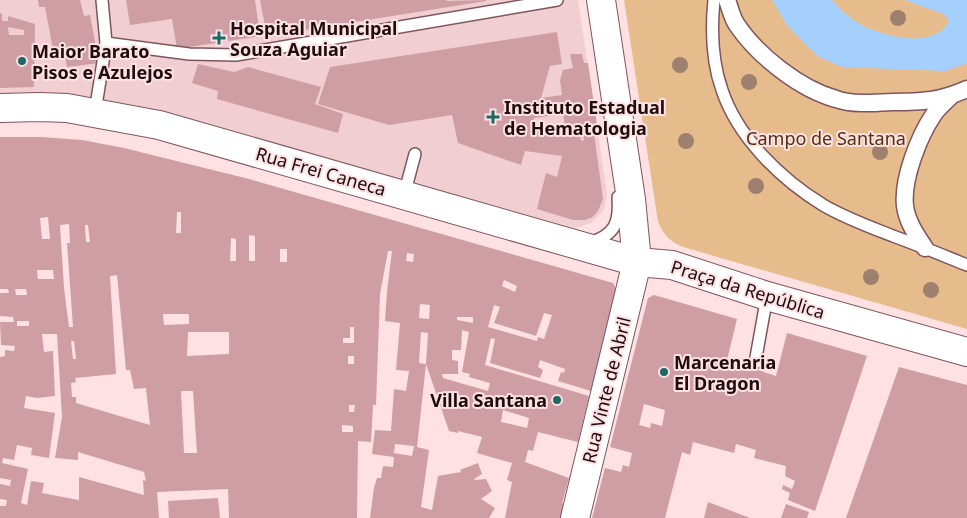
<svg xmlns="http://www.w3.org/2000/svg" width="967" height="518" font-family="'Noto Sans',sans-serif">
  <rect width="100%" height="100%" fill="#ffe0e3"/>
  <polygon fill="#f0ced2" points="0,0 578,0 607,194 604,210 591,223 575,228 131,105 96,99 0,94"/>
  <path fill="#e7bc8c" d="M624,0H967V329L683,247C670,242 663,234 658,222Z"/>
  <path fill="#a5d0fd" d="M772,0H832C842,11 854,23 868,28C892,38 935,48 949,21L943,14L905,0H967V63L945,71L842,67L817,56L787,25Z"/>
  <g fill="#ce9ea4" fill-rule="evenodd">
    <polygon points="38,0 80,0 84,16 90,15 99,63 67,67 65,58 55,60 45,7 39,7"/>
    <polygon points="126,0 255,0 260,36 177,49 172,19 130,25"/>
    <polygon points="260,0 446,0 447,1 486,0 486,1 267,36"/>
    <path d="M0,13L2,14V21H8V16L35,24L34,87L0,88ZM8,27L24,30V35H9Z"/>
    <path d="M557,32L562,64L550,66L541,98L562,95L560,80L563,70L573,68L570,54H582L584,63H588L598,132L594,133L603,199L598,211L593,217L585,220H573L537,209L546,173L557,177L562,156L525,151L521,165L458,143L452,115L389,125L318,104L330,67ZM563,114L567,137L531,129L534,118ZM578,127H582L584,141L581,140Z"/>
    <polygon points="198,64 234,72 248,67 321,87 315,104 343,114 338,133 217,99 218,91 192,83"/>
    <path d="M0,137H41L82,140L124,148L249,179L613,283L616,289L605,335H607L595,387L592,386L591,391L558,381L561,372L564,373L565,369L540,360L538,367L543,370L540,378L490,363L495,339L491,338L485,365L589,396L578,442L538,432L533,451L528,450L525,462L569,478L562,503L566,505L563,518H505L512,482L507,480L512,463L477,453L482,437L458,431V433L449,431L426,364L417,447L429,450L421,507L432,510L438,476L461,472L460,470L478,463L482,474L474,479L475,480L486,479L492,491L481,499L495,508L489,518H370L374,488L377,478H381L383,466L393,467L394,457L372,454L375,430L391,431L394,389L406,391L409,371L396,370L400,323L385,321L387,291L392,251H388L380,294L376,405H373L371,442L358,441L357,518H229L228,489L157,492L159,518H0V506H6L7,500L0,499V484L10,486L11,480L0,478V357L5,356V350L14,351L15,346L1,345L0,322H14L13,317L0,316V293H9L8,289H0ZM177,212H181V233H176ZM48,217L50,239H42L40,218ZM69,224L70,243H67L73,327H69L64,288L60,225ZM85,225H88L90,242H86ZM249,235L255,236V261H249ZM231,238L236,239V261H230ZM280,249H287V262H280ZM407,253L414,254L413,262L406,261ZM37,270H53L54,279H38ZM117,275L126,370H130L134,389L146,388L150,425L76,403V397H72L71,383L76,382L75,378L116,374L110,276ZM504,280L517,286L515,292L502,286ZM15,289H26L27,295H16ZM420,304L430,305L429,319L419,318ZM494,305L500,307L494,323L536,336L544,313L552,315L544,339L538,337L537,341L488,327ZM163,314H189V324L164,325ZM457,317H473V323L457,320ZM17,321H29V326H17ZM350,327H354V343H343V338H350ZM462,330L469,332L462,372L470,374L469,377L490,383L488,391L443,378L442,374H458V361L452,360V350H461ZM188,332H229V354L187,356ZM421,332L428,333L426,364L419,363ZM42,334H57L62,417L55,458L78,460V452L144,472L146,481L143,480L144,495L79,477V500L42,493L44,483L31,481L27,505L21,503L28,469L2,463L3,458L14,460L17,445L32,448L31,455L49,458L55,413L24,408L26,396L37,398L55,396L53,351L44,352ZM71,341H74L76,359H73ZM348,356H354V364H348ZM181,391H193L197,453H184ZM349,405H355L354,412H349ZM503,410L529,418L527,428L501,422ZM342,425L353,426V432H342ZM395,444L414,446L412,456L394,453Z"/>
    <path d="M654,295L737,319L727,360L776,376L787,333L867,356L815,511L788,500L790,493L782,489L783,485L792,489L795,481L785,476L786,466L754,458L756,450L736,444L734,453L693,442L690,455L682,452L665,518H592L605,468L621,472L623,465L629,467L632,453L610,447L648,298ZM644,404L665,410L662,426L651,423L650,428L639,425Z"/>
    <polygon points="899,367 967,385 967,518 846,518"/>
    <polygon points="218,498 220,518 169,518 168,501"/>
    <polygon points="708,502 750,518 704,518"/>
    <polygon points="786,504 809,512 807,518 781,518"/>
  </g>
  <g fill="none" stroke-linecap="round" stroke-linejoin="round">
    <defs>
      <g id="service">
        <path d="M714,0C711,30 712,62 722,90C738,138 781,179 823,205C845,218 870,227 893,236C918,245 942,255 967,265"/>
        <polyline points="106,43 189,54 236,55 557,0"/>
        <polyline points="95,112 106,43 102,0"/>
        <polyline points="404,195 415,154"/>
        <path d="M589,243C615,235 620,223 618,197"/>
        <polyline points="755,363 767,296"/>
      </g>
      <g id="pedestrian">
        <path d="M727,0C730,8 732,18 737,25C758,56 800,89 836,99C853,105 875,103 893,102C922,102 940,101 967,89"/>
        <path d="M925,248C917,236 907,222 905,206C902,179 919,136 934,114C938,108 944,103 950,97"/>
      </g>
      <polyline id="tertiary" points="575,518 637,262 672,265 767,296 967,352"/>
      <polyline id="secondary" points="0,108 40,107 67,108 159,125 637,262 631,199 601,0"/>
    </defs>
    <use href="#service" stroke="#7f555b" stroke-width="14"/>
    <use href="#pedestrian" stroke="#7f555b" stroke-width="19"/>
    <use href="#tertiary" stroke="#7f555b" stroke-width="30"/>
    <use href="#secondary" stroke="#7f555b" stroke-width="30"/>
    <use href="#service" stroke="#fff" stroke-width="11"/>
    <use href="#pedestrian" stroke="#fff" stroke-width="16"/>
    <use href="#tertiary" stroke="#fff" stroke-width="28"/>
    <use href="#secondary" stroke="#fff" stroke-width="28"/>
  </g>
  <g fill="#9d806d">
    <circle cx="898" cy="18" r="8"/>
    <circle cx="680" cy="65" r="8"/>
    <circle cx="749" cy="82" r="8"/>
    <circle cx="686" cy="141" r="8"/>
    <circle cx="880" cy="152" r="8"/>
    <circle cx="756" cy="186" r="8"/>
    <circle cx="871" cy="277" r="8"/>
    <circle cx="931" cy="290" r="8"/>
  </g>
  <g fill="#1c6864" stroke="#ffe0e3" stroke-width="2">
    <path d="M216.5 30.5h5v5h5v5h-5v5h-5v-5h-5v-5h5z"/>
    <circle cx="22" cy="61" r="5"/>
    <path d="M490.5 109.5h5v5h5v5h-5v5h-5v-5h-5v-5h5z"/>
    <circle cx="664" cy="372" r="5"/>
    <circle cx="557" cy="400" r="5"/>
  </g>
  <g text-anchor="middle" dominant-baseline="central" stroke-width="4" stroke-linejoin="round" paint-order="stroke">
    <g font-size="18" font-weight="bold" fill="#1d0d0f" stroke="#ffe0e3" text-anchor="start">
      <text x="230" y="28">Hospital Municipal<tspan x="230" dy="21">Souza Aguiar</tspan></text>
      <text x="32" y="51">Maior Barato<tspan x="32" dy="21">Pisos e Azulejos</tspan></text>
      <text x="504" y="107">Instituto Estadual<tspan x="504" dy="21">de Hematologia</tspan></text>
      <text x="674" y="362">Marcenaria<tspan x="674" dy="21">El Dragon</tspan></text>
      <text x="547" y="400" text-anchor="end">Villa Santana</text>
    </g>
    <g font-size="18" fill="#4d320d" stroke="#ffe0e3">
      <text x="826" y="138">Campo de Santana</text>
    </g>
    <g font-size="18" fill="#1d0d0f" stroke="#ffe0e3">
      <text transform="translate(321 171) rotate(16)">Rua Frei Caneca</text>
      <text transform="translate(748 289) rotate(17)">Praça da República</text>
      <text transform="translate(606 390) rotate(-76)">Rua Vinte de Abril</text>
    </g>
  </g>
</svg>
